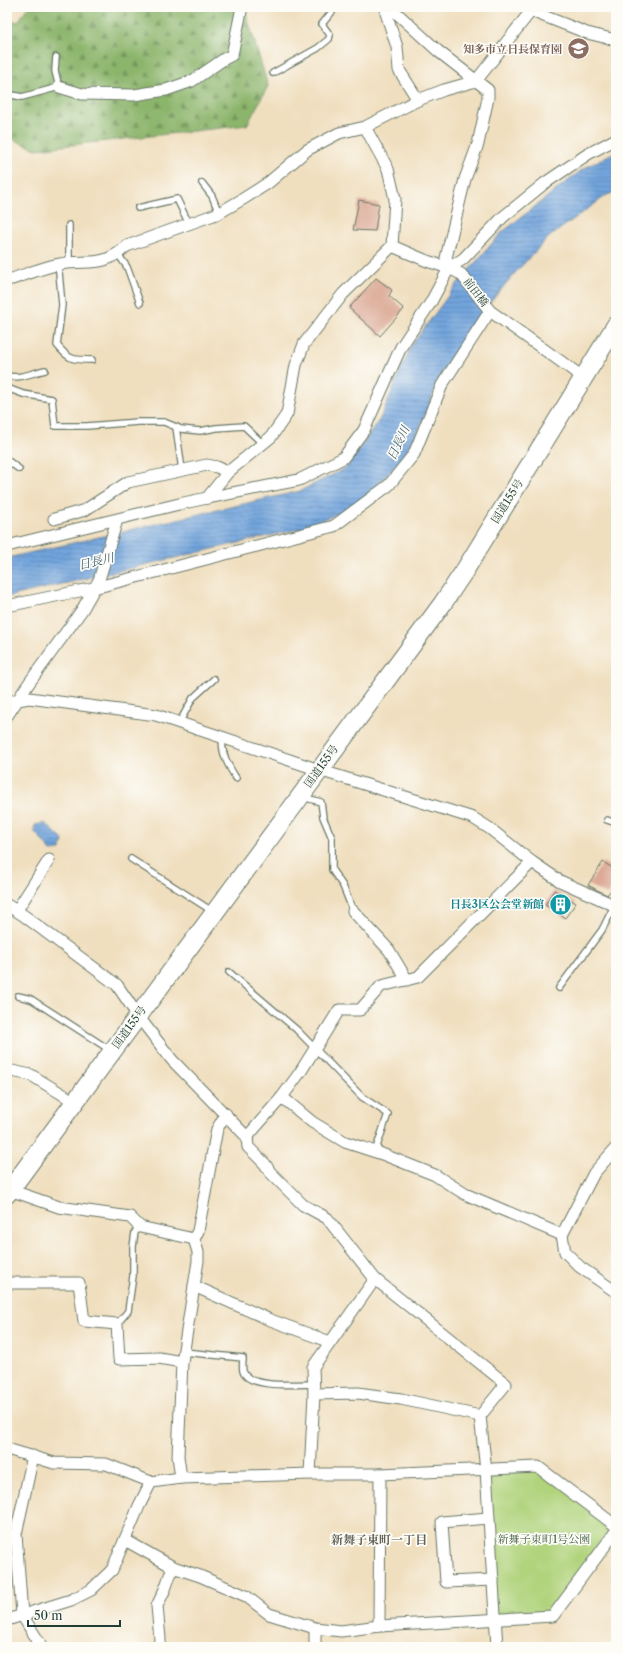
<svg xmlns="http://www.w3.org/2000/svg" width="623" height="1654" font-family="'Libre Caslon Text','Noto Serif JP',serif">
  <defs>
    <pattern id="forest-firs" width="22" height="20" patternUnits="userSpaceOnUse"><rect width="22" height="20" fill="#8cb56c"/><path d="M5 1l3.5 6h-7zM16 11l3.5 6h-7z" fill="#72945a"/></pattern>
    <pattern id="water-rules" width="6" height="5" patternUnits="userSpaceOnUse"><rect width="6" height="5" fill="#72a4dd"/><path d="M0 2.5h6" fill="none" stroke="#5d87b4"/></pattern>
  </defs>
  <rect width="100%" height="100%" fill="#fdfcf7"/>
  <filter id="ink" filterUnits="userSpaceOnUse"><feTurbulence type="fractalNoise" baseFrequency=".025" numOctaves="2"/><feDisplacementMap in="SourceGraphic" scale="8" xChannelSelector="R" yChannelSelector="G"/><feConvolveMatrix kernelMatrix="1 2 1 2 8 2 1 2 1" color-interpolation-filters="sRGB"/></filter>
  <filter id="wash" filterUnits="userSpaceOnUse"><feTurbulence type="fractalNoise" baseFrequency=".012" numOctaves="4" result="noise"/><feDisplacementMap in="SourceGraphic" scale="16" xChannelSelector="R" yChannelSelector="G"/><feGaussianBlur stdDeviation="0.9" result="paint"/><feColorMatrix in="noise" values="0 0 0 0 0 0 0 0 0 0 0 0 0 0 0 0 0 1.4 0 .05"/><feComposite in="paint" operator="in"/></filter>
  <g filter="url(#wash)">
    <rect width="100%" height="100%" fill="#f0dfbf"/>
    <polygon fill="url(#forest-firs)" stroke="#567950" points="28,7 244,7 268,86 247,125 36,149 7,137 7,19 18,22"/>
    <polygon fill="#b0d37c" stroke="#688858" points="538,1467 616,1526 553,1616 494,1618 486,1470"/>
    <g fill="url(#water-rules)" stroke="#487088">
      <polygon points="616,151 616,192 607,195 549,237 514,274 479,316 441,375 417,434 405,453 395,467 354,507 303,528 7,597 7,558 300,491 346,468 380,419 411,346 456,285 501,233 583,169"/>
      <polygon points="45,823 63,840 61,850 51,851 34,831 35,825"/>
    </g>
    <g id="blocks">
      <g fill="#dba995">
        <polygon points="359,200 379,204 375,231 353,230"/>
        <polygon points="376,278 392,290 389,296 404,309 380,336 349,308"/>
        <polygon points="603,862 616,870 616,884 607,895 588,885"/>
        <polygon points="554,890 576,903 565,918 545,905"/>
      </g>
    </g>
  </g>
  <g filter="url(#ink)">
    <use href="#blocks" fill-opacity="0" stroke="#687665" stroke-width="1"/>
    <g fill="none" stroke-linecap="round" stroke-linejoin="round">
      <defs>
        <g id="service">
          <polyline points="273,73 318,48 329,39 330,35 322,24 336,7"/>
          <polyline points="7,94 22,97 59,87 55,71 56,57"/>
          <polyline points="202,183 212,196 219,213"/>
          <polyline points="138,208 177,199 189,224"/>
          <polyline points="69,225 69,263"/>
          <polyline points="118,254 127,267 140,303"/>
          <path d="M56,265L59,272L62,305L57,345C69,360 73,360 92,360"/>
          <path d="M7,376C20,379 32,373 45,370"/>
          <polyline points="7,388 23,394 52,399 55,426 87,426 138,422 164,422 181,429 200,431 216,428 244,426 263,444"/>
          <polyline points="176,427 182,470"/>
          <polyline points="7,460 19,469"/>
          <polyline points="179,723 193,698 214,679"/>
          <path d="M223,738C220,752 229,767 236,778"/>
          <polyline points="305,795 310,799 321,802 323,817 332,838 332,870 343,886 353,911"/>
          <polyline points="607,820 616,823"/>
          <polyline points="131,859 212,911"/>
          <polyline points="229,972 297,1030 362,1097 388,1114 375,1152"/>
          <polyline points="559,988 602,930 614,906"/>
          <polyline points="18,996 31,999 110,1050"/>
          <polyline points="117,1324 128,1311 133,1276 133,1247 135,1232 140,1227"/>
          <path d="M184,1352L243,1358C243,1362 242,1367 243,1371C248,1389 299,1384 314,1384"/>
        </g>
        <g id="minor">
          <polyline points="387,7 386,13 397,47 399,70 418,100"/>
          <polyline points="390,7 438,51 488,90 488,98 478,144 465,179 446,258 449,268"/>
          <polyline points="531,11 587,33 616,40"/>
          <polyline points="59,87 82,94 134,95 166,90 192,81 224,59 232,55 242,7"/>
          <polyline points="392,246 427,261 449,268 461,274 490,311 584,378"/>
          <path d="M7,279H12C27,274 44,267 60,264C90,259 101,269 127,246L219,213L243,199L268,183L307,150L339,133L365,127L418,100L444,90L476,81L534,7"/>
          <polyline points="207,498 299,480 343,458 364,430 401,347 431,302 449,268 463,259 503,217 545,183 588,154 616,139"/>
          <polyline points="54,519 85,510 128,482 207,465 217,467 228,472"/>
          <polyline points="7,546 179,504 207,498 228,472 271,437 287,414 296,365 304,344 343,294 392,246 395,199 388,169 365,127"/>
          <polyline points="7,606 94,588 334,526 389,485 414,454 442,385 490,311"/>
          <polyline points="7,702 29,698 156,715 319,770 473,818 489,828 532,862 560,881 616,906"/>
          <polyline points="7,716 29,683 82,610 99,580 117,520"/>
          <polyline points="7,905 23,915 117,985 138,1016 172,1060 247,1137 248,1147 265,1164 270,1172 303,1205 327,1218 375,1279 506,1384 480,1416 486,1470 497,1647"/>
          <polyline points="17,910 49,860"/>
          <polyline points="353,911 389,950 407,980"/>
          <polyline points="7,1070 31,1075 75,1102"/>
          <polyline points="282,1097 312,1122 345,1142 382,1154 435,1175 465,1194 562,1235"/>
          <polyline points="247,1137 282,1097 301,1071 339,1010 360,1010 381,986 418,977 532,862"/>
          <polyline points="616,1148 594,1173 562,1235 565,1252 580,1267 616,1292"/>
          <polyline points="7,1189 59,1207 130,1217 140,1227 194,1239"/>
          <polyline points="7,1283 79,1283 84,1321 117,1324 119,1359 159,1358 182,1362"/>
          <polyline points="194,1286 268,1319 330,1342"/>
          <polyline points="314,1394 358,1393 401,1399 480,1416"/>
          <polyline points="7,1449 54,1463 106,1464 151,1482 181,1478 310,1474 380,1474 538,1467 616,1526"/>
          <polyline points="33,1456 16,1534 22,1615 42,1647"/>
          <polyline points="310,1474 314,1394 313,1367 375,1279"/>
          <polyline points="181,1478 178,1456 182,1362 198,1261 198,1252 194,1239 198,1231 217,1129 226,1114"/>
          <polyline points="488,1518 442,1522 446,1582 493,1580"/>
          <polyline points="125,1540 173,1567 200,1576 246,1596 269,1614 315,1628 341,1631 379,1626 553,1616 616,1531"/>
          <polyline points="7,1620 71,1600 91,1590 112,1570 139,1506 151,1482"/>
          <polyline points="379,1626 380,1474"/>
          <polyline points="315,1628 315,1647"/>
          <polyline points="159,1647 160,1639 157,1606 165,1589 173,1567"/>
        </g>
        <polyline id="trunk" points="7,1194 443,603 465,570 616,325"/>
      </defs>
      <use href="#service" stroke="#687665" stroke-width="8"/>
      <use href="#minor" stroke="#687665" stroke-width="13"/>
      <use href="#trunk" stroke="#687665" stroke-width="20"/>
      <use href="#service" stroke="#fff" stroke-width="5.5"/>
      <use href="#minor" stroke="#fff" stroke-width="11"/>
      <use href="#trunk" stroke="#fff" stroke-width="18"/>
    </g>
  </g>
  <defs>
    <symbol id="school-disc" viewBox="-11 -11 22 22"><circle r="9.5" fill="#8d6e63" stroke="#fdfcf7"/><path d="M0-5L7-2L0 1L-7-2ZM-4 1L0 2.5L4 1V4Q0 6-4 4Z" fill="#fff"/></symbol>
    <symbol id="building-disc" viewBox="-11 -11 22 22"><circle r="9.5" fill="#0f9aa8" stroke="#fdfcf7"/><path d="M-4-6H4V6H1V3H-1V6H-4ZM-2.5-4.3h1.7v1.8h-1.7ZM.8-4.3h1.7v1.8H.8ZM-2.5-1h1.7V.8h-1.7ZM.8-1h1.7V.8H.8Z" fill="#fff"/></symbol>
  </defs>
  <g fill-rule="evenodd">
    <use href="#school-disc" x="566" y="36" width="25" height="25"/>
    <use href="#building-disc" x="548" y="892" width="25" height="25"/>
  </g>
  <g text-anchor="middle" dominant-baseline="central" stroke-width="3.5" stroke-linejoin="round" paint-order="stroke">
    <g font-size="11" font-weight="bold" fill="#785e54" stroke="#fdfcf7" text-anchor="end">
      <text x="562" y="49">知多市立日長保育園</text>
    </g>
    <g font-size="11" fill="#1f3d34" stroke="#fdfcf7">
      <text transform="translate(476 292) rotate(52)">前田橋</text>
      <text transform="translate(507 501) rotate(-58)">国道155号</text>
      <text transform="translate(321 766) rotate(-54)">国道155号</text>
      <text transform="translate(129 1027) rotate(-54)">国道155号</text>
    </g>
    <g font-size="11" font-weight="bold" fill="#0d838f" stroke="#fdfcf7" text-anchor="end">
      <text x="544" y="904">日長3区公会堂新館</text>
    </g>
    <g font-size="11" fill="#436246" stroke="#fdfcf7">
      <text x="544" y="1539">新舞子東町1号公園</text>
    </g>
    <g font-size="12" font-style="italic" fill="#3c616f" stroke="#fdfcf7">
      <text transform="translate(398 443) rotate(-65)">日長川</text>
      <text transform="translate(96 561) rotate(-13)">日長川</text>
    </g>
    <g font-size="12" font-weight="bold" fill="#616356" stroke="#fdfcf7">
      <text x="379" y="1539">新舞子東町一丁目</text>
    </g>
  </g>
  <rect width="623" height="1654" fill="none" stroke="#fdfcf7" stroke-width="24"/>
  <path d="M28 1620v6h92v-6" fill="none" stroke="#1f3d34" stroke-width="2"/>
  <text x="34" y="1620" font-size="12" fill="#1f3d34" stroke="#fdfcf7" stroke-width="3" paint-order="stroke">50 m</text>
</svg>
